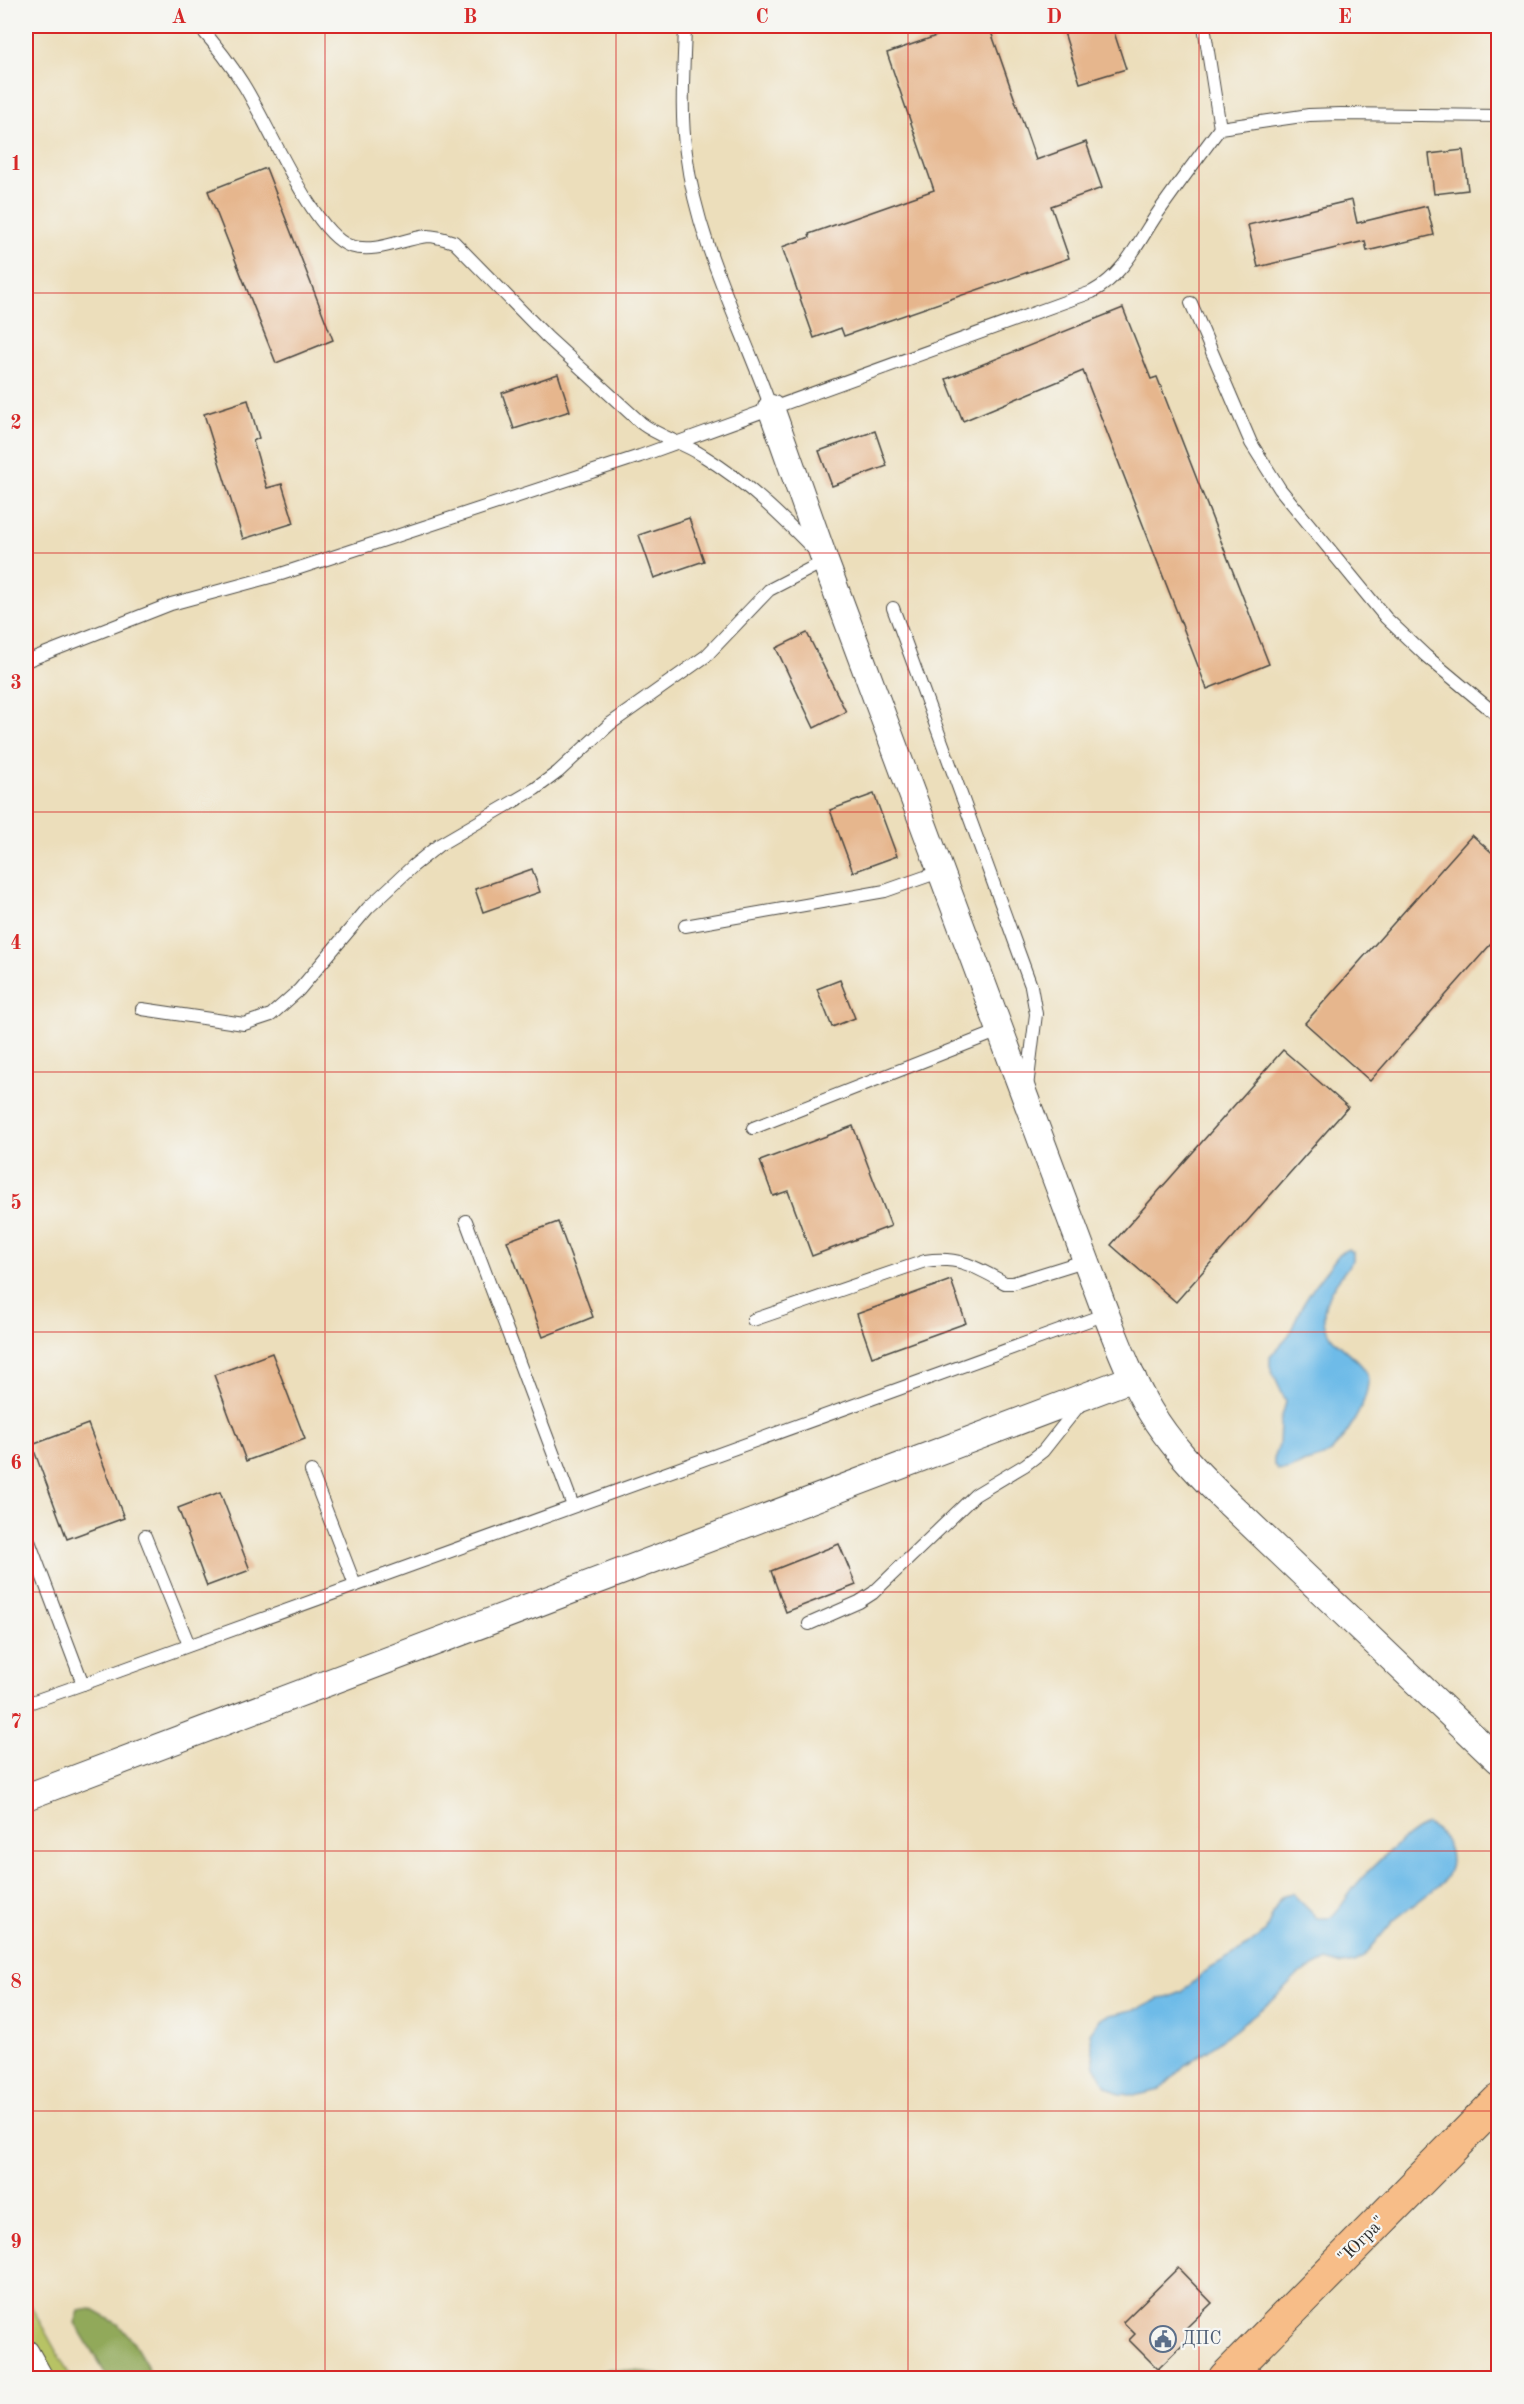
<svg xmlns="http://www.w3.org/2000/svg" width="1524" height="2404" font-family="'Old Standard TT',serif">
  <rect width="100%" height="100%" fill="#f6f6f2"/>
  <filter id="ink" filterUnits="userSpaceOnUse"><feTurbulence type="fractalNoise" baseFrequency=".0167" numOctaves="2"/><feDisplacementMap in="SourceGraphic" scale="12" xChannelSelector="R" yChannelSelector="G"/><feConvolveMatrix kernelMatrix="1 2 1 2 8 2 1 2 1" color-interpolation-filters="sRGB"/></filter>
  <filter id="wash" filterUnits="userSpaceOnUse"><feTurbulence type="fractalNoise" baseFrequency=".008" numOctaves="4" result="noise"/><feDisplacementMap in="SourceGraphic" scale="24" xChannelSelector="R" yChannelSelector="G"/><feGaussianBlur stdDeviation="1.35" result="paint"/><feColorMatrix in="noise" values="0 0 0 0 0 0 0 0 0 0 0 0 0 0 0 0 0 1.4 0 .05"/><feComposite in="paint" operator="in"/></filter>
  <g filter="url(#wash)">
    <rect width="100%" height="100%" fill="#ecdebb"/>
    <polygon fill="#b7c365" stroke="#717748" stroke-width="1.5" points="26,2297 71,2378 26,2378"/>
    <g fill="#91a95a" stroke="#5e6a42" stroke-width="1.5">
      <polygon points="91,2309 118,2324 133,2342 154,2378 108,2378 75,2323 79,2311"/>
      <polygon points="609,2369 647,2372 671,2378 586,2378"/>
    </g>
    <g fill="#6ebbe8" stroke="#4c738a" stroke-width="1.5">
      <path d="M1348,1249L1353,1252V1260C1340,1278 1322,1297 1324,1320C1326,1346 1369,1358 1368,1382C1367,1404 1343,1444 1325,1456C1319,1460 1310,1460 1303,1463C1293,1468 1289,1472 1278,1470L1274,1465V1458L1279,1445L1280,1423L1286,1402L1270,1367V1357L1288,1337L1302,1306L1316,1284L1340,1253Z"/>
      <path d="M1427,1824C1450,1837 1459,1862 1442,1883L1393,1921L1366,1954L1355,1963L1341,1965L1327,1960L1298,1975L1273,2000L1208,2050L1185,2065L1160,2090L1138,2095L1120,2094L1106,2086L1095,2066L1090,2033L1100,2019L1110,2015L1141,2008L1158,1999L1167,1998L1182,1992L1211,1967L1243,1949L1265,1932L1279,1900L1283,1895L1292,1893L1317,1918H1330C1341,1909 1347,1896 1356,1885C1371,1867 1407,1833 1427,1824Z"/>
    </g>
    <g id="blocks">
      <g fill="#e6b68d">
        <polygon points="965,26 989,26 1036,160 1086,142 1102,188 1051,206 1069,258 844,336 841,328 814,338 782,247 810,237 809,234 934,190 887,53"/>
        <polygon points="1062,26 1112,26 1126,69 1080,83"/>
        <polygon points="1463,150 1468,190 1434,194 1429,154"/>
        <polygon points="266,168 333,340 276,363 208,191"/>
        <polygon points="1352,200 1357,223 1427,206 1434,235 1367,251 1365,241 1258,267 1248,225"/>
        <polygon points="1123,308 1151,379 1157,377 1269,664 1207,689 1083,371 963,421 946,379"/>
        <polygon points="558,374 570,411 514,429 502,393"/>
        <polygon points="248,400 259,438 253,441 267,488 282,484 294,523 243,539 204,414"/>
        <polygon points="875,431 887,466 832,486 819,451"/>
        <polygon points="689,518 704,561 654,578 639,535"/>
        <polygon points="807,633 846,712 814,728 776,648"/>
        <polygon points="874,794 897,856 853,872 830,810"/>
        <polygon points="1472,835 1498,858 1498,936 1370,1081 1305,1023"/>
        <polygon points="532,869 540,892 483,912 475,889"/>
        <polygon points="840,980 855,1018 832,1027 817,989"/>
        <polygon points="1283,1050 1348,1107 1176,1302 1111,1245"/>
        <polygon points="853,1126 891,1226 812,1256 788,1191 773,1196 760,1161"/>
        <polygon points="558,1222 593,1317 543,1337 507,1241"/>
        <polygon points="951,1280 966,1323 872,1357 857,1314"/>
        <polygon points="272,1353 305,1439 246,1461 214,1375"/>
        <polygon points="88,1424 124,1518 67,1539 32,1445"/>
        <polygon points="220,1492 250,1570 207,1586 178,1508"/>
        <polygon points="839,1544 856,1585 786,1612 771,1571"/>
        <polygon points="1178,2268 1212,2303 1184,2330 1191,2337 1158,2369 1129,2340 1135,2334 1123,2322"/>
      </g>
    </g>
  </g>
  <g filter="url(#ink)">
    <use href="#blocks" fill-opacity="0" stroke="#484641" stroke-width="1.5"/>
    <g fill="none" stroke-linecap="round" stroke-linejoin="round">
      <defs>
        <g id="lane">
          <path d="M685,26C684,67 680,112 686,153C697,243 741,324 771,408"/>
          <polyline points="1204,26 1220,128"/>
          <polyline points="1191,303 1251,443 1280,489 1386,618 1426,656 1498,716"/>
          <polyline points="893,608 1031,986 1036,1014 1027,1087"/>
          <path d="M26,661L171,604L281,574L640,456L1092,292C1127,273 1140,237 1162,207C1181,180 1201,154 1220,128L1309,115L1341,114L1498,116"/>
          <polyline points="685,926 885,891 942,871"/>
          <path d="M142,1009L244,1024L271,1015L299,990L368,908L413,866L439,845L535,789L558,772L610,724L706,656L769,590L825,561C785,520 751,485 702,455C682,442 659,437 641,423L547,337L454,242C445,239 436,236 427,236C402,239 376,254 350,246C313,234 266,119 243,84C230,63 215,44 199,26"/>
          <polyline points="753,1128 1002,1030"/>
          <polyline points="466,1221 573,1506"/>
          <path d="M753,1320L925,1261C959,1256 976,1267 1005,1283H1013L1087,1260"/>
          <polyline points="311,1471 355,1585"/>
          <polyline points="26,1533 83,1684 1106,1314"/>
          <polyline points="145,1536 189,1645"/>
          <polyline points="809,1624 859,1602 873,1593 975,1495 1025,1465 1043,1451 1081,1403"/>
          <polyline points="26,1704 83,1684"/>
        </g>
        <g id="street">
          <path d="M771,408L825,561L1106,1314C1119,1347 1132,1381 1150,1411C1169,1443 1195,1470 1221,1496L1498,1760"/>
          <polyline points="26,1797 1133,1378"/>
          <polyline points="26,2353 40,2378"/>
        </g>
        <polyline id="highway" points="1225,2378 1498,2101"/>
      </defs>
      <use href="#lane" stroke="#484641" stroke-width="14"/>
      <use href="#street" stroke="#484641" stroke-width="28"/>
      <use href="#highway" stroke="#484641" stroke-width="35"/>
      <use href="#lane" stroke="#fff" stroke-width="12"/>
      <use href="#street" stroke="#fff" stroke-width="26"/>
      <use href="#highway" stroke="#f7bd88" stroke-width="33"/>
    </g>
  </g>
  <path fill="none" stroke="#d62828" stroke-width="1.5" stroke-opacity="0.55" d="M325,26V2378M616,26V2378M908,26V2378M1199,26V2378M26,293H1498M26,553H1498M26,812H1498M26,1072H1498M26,1332H1498M26,1592H1498M26,1851H1498M26,2111H1498"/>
  <defs>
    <symbol id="civic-ring" viewBox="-11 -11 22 22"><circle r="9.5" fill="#f6f6f2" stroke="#5c6f8a" stroke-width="1.5"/><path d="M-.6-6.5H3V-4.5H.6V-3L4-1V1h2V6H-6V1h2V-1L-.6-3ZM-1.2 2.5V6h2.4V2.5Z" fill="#5c6f8a"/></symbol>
  </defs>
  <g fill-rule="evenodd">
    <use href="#civic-ring" x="1148" y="2324" width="30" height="30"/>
  </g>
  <g text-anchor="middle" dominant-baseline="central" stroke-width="4.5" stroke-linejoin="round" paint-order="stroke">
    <g font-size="18" fill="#2b2b2b" stroke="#f6f6f2">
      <text transform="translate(1362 2240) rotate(-45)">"Югра"</text>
    </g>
    <g font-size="18" fill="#4e5e75" stroke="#f6f6f2" text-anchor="start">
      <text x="1182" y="2339">ДПС</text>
    </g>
  </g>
  <rect width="1524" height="2404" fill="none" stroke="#f6f6f2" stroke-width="66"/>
  <rect x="33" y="33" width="1458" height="2338" fill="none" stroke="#d62828" stroke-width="2"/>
  <g font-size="20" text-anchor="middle" font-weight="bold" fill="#d62828">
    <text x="179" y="23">A</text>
    <text x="470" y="23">B</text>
    <text x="762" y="23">C</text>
    <text x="1054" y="23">D</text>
    <text x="1345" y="23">E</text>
    <text x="16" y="170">1</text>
    <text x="16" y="429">2</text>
    <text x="16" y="689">3</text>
    <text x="16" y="949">4</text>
    <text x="16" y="1209">5</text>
    <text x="16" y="1469">6</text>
    <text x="16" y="1728">7</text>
    <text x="16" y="1988">8</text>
    <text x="16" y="2248">9</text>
  </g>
</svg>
